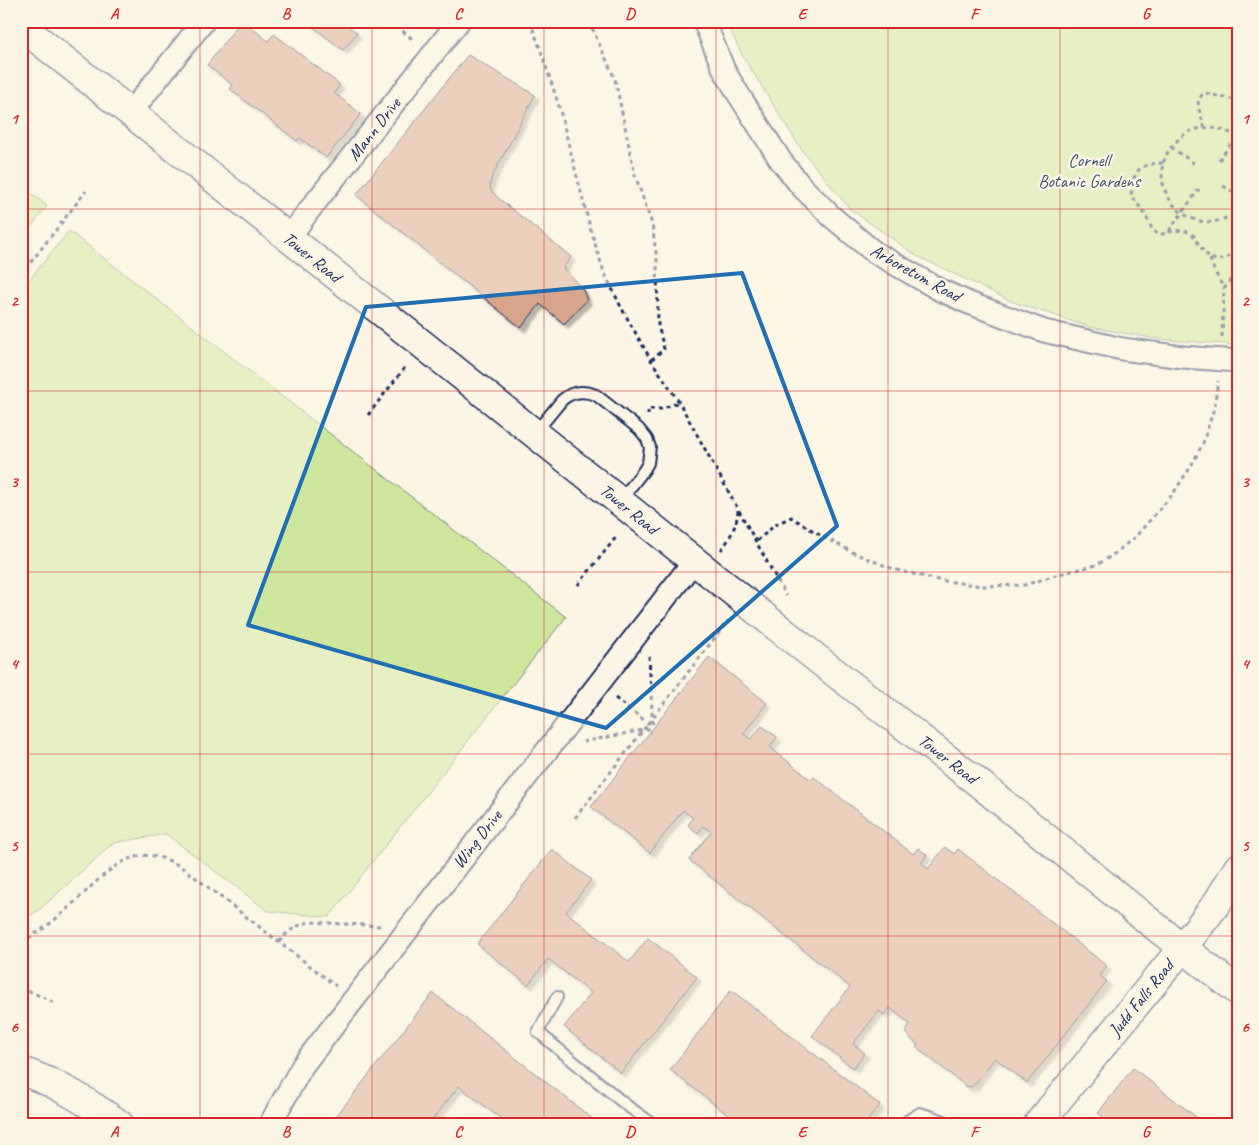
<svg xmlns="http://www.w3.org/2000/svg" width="1259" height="1145" font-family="Caveat,sans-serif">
  <defs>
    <filter id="shadow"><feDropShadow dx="4.5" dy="4.5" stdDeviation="1" flood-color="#0004"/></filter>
  </defs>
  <rect width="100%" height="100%" fill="#fcf5e5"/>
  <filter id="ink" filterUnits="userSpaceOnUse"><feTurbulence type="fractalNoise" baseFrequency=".02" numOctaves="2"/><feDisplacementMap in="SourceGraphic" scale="10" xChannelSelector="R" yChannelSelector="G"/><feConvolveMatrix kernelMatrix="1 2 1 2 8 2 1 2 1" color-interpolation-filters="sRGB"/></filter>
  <g filter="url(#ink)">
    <g fill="#cee79d" stroke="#748b7e">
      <polygon points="726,21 1238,21 1238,345 1157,339 1090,327 1013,302 917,256 850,209 801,149 742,55"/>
      <polygon points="21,185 47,206 21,240"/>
      <polygon points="69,231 566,617 329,917 268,911 166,834 113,843 38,911 21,920 21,290"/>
    </g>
    <g fill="#d8a58c" stroke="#1b2f5e" filter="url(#shadow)">
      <polygon points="241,21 243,21 268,41 274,34 340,85 334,93 361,114 326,158 300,138 297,141 230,89 233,85 207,65"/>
      <polygon points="306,21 342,21 357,33 343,50"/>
      <polygon points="468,55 535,95 492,177 490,184 491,191 497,197 571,257 563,268 583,290 587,300 564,324 540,304 521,328 356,195"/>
      <polygon points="709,657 767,703 743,734 751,739 762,726 777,737 770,747 811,780 814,777 913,854 918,848 927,855 921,863 928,869 945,847 954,854 958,849 1107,966 1099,975 1107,981 1027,1083 995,1058 974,1085 971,1087 966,1086 916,1047 918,1045 906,1034 906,1030 910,1024 890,1008 884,1015 879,1011 853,1044 865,1053 853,1068 812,1036 850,987 689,860 711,832 703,826 698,833 688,825 693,818 683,810 650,853 591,807"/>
      <polygon points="552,849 591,880 566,912 629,962 648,938 697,977 621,1073 564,1027 591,993 548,959 528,985 477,944"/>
      <polygon points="731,990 880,1105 865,1124 726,1124 731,1117 670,1070"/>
      <polygon points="433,993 599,1124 508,1124 459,1086 429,1124 330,1124"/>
      <polygon points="1133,1068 1205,1124 1111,1124 1098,1113"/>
    </g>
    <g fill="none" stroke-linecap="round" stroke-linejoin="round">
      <defs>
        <g id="lane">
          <path d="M535,433L562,400C572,391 583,390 596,395L639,429L647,439L650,447L648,463L644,470L620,501"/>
          <polyline points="557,997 538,1032 626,1105 653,1124"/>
          <polyline points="905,1124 907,1121 920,1113 944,1121 947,1124"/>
        </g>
        <g id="street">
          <polyline points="704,21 724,70 737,92 781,161 801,186 832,217 874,252 940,290 969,303 1044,331 1122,349 1183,357 1238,361"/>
          <polyline points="130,113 204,21"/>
          <polyline points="289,238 307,213 459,21"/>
          <polyline points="270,1124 303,1065 694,561"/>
        </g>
        <g id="secondary">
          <polyline points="21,26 289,238 825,665 976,781 1151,923 1238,991"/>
          <path d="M21,1071C58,1083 87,1102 119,1124"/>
          <polyline points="1038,1124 1183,947 1217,903 1238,868"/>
        </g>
      </defs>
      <use href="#lane" stroke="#1b2f5e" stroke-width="14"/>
      <use href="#street" stroke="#1b2f5e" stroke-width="25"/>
      <use href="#secondary" stroke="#1b2f5e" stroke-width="31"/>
      <g stroke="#1b2f5e" stroke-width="3" stroke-dasharray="4 4" stroke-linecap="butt">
        <polyline points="390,21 415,41"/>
        <polyline points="530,21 540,48 558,103 591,231 604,272 622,309 651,360 679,402 786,596"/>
        <polyline points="589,21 615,79 635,175 652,224 657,260 658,325 664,349 651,360"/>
        <polyline points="70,26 70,21"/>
        <polyline points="1205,128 1200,114 1198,101 1202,95 1206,93 1229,99 1238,99"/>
        <path d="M1238,137C1225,129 1212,126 1197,129C1188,131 1181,136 1175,143C1146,172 1169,221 1209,222C1220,222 1229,217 1238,212"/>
        <polyline points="1171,147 1195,164"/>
        <polyline points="1219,160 1238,134"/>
        <path d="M1163,163C1137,164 1134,171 1131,195L1145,214L1153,231L1160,235C1170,231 1185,227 1194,236C1196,238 1197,241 1198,243C1204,252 1207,257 1218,261L1238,253"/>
        <polyline points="1223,186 1238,195"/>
        <polyline points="1169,231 1199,189"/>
        <polyline points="1210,259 1214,270 1224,289"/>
        <polyline points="21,275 86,191"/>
        <polyline points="1222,337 1224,289 1238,269"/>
        <polyline points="368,415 406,366"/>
        <polyline points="648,415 648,409 662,409 679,402"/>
        <polyline points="757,541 775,525 791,517 820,535 856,554 893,569 938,580 982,586 1025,585 1059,574 1097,565 1114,554 1135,537 1172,495 1190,468 1203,443 1214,408 1218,381"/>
        <path d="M721,550C730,539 737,525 738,510"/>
        <polyline points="578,585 617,536"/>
        <polyline points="649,656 653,728"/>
        <polyline points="615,698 649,724"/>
        <polyline points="583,742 653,728"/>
        <polyline points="575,818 728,621"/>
        <path d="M21,942C43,931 61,915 79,898C114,865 139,837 187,871L336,986"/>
        <path d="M279,942C288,931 296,925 310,922L381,926"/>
        <polyline points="21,987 55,1003"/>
      </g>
      <use href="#lane" stroke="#fcf5e5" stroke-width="10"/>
      <use href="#street" stroke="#fcf5e5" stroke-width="21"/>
      <use href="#secondary" stroke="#fcf5e5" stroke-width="28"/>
    </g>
  </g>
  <path d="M0 0H1259V1145H0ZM742,273L837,526L606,728L248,625L366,307Z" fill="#fcf5e5" fill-opacity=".55" fill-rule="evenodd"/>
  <path fill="none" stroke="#1f6fb2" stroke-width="4" stroke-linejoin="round" d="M742,273L837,526L606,728L248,625L366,307Z"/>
  <path fill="none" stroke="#d62828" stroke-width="1" stroke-opacity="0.55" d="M200,21V1124M372,21V1124M544,21V1124M716,21V1124M888,21V1124M1060,21V1124M21,209H1238M21,391H1238M21,572H1238M21,754H1238M21,936H1238"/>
  <g text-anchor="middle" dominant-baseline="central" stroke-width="5" stroke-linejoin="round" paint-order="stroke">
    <g font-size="18" fill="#1b2f5e" stroke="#fcf5e5">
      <text transform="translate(374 129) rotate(-52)">Mann Drive</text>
      <text transform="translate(312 257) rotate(39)">Tower Road</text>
      <text transform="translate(916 273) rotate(29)">Arboretum Road</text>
      <text transform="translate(629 509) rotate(39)">Tower Road</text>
      <text transform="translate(948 759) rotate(38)">Tower Road</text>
      <text transform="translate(477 839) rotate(-52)">Wing Drive</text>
      <text transform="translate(1141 998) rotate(-51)">Judd Falls Road</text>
    </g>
    <g font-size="18" fill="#3f546b" stroke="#fcf5e5">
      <text x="1089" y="160">Cornell<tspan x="1089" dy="21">Botanic Gardens</tspan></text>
    </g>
  </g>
  <rect width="1259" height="1145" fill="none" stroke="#fcf5e5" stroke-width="55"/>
  <rect x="28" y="28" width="1204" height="1090" fill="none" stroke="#d62828" stroke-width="2"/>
  <g font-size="16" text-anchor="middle" font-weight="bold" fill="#d62828">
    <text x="114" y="19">A</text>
    <text x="286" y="19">B</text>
    <text x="458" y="19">C</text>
    <text x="630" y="19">D</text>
    <text x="802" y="19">E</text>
    <text x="974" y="19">F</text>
    <text x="1146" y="19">G</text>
    <text x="14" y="124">1</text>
    <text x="1245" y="124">1</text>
    <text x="14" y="306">2</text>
    <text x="1245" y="306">2</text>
    <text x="14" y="487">3</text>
    <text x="1245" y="487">3</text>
    <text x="14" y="669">4</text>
    <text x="1245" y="669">4</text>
    <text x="14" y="851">5</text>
    <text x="1245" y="851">5</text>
    <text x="14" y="1032">6</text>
    <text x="1245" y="1032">6</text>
    <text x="114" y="1137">A</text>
    <text x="286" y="1137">B</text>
    <text x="458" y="1137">C</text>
    <text x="630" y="1137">D</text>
    <text x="802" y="1137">E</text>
    <text x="974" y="1137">F</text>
    <text x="1146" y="1137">G</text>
  </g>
</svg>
